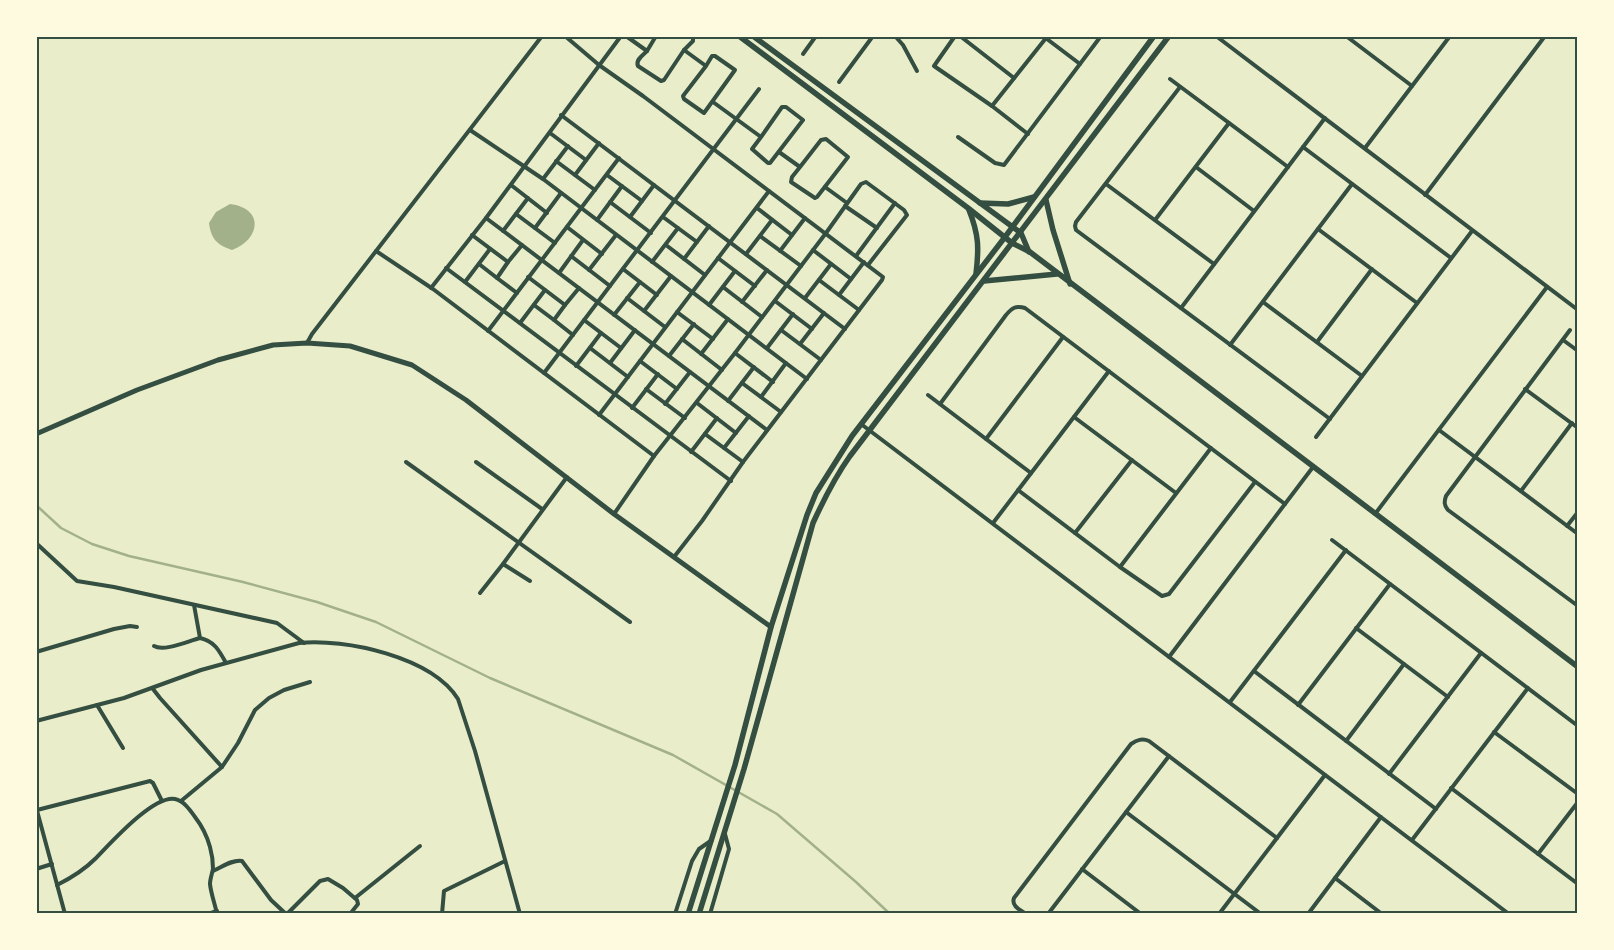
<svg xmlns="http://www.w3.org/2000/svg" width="1614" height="950" font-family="Mulish,sans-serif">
  <rect width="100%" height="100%" fill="#e9edc9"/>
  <path fill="#a3b18a" d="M230,204C264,208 261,239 232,250C217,245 211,239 209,223L216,212Z"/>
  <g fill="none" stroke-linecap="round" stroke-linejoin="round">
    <polyline stroke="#a3b18a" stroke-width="2.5" points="36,505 61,528 92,544 129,556 243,582 317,602 376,622 490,678 673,755 777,814 856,882 890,914"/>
    <g stroke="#344e41" stroke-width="4">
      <polyline points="565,36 599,65 643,96 883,277 882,280 743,462 702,521 674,557"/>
      <polyline points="626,36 647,51 656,36"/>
      <polyline points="895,36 903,45 917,71"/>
      <polyline points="955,36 934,66 992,106 1028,134"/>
      <polyline points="960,36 1014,78"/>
      <polyline points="1043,36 1080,64"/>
      <polyline points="1216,36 1578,310"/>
      <polyline points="1346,36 1412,86"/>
      <polyline points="684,50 706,66 712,56 715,56 735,70 704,113 684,99 683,96 706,66"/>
      <path d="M647,51C643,55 635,60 638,66L661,81L664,80L684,50L693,41V36"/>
      <polyline points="803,54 816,36"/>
      <polyline points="1170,79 1288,167"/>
      <polyline points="839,82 873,36"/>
      <polyline points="1180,87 1076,222 1075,226 1076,230 1330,419"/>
      <polyline points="713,102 761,137 782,107 786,107 803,120 770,163 768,163 752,149 761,137"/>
      <polyline points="992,106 1046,38"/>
      <polyline points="561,115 845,329"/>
      <polyline points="470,130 543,179 807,379"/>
      <polyline points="550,133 586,160"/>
      <polyline points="958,137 995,163 1004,165 1101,36"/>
      <polyline points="1303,147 1451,258"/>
      <polyline points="1365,148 1450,36"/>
      <polyline points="779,152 800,167 821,140 826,139 848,157 817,197 815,198 791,182 792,177 800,167"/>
      <polyline points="556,161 595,190"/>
      <polyline points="1196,167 1254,211"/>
      <polyline points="575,175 599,143"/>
      <polyline points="607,175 642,201"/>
      <polyline points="543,179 568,146"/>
      <polyline points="1106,184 1214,264"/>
      <polyline points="511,185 547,213"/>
      <polyline points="825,187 847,203"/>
      <polyline points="1425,195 1545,36"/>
      <polyline points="610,202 651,233"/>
      <polyline points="845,206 877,228"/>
      <polyline points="757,208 792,235"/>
      <polyline points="516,214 555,243"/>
      <polyline points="630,217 654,185"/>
      <polyline points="663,217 697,242"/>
      <polyline points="486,218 767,430"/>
      <polyline points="597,220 622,186"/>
      <polyline points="1155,220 1229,123"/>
      <polyline points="567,227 602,254"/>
      <polyline points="535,228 561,193"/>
      <polyline points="1318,229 1417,303"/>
      <polyline points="503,231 528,198"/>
      <polyline points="472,235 508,262 497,278 517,293"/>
      <polyline points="760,236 801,266"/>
      <polyline points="666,245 705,275"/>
      <polyline points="813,250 851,279"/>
      <polyline points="376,251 433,289 654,456"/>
      <polyline points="780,251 805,218"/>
      <polyline points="746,254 772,220"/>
      <polyline points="571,256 610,286"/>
      <polyline points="856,256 895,203"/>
      <polyline points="718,258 755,286"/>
      <polyline points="684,259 709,226"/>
      <polyline points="508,262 522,245"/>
      <polyline points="652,262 678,228"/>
      <polyline points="479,264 497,278"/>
      <polyline points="446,268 731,481"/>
      <polyline points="623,269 657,295"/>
      <polyline points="589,270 616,235"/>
      <polyline points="559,273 583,240"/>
      <polyline points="528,277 565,305 554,320 573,335"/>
      <polyline points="819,280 859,310"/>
      <polyline points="465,282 490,249"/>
      <polyline points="723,287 762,317"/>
      <polyline points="431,288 486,218 621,36"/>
      <polyline points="839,295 864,262"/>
      <polyline points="627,298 665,327"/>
      <polyline points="805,298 831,264"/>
      <polyline points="775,301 812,329"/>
      <polyline points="742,302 767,270"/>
      <polyline points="1263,302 1362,376"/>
      <polyline points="534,305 554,320"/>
      <polyline points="565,305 579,288"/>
      <polyline points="709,305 735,271"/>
      <polyline points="1181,308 1325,118"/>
      <polyline points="644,311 671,276"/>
      <polyline points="677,312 713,339"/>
      <polyline points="614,315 640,282"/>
      <polyline points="584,320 621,348"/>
      <polyline points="520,323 545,290"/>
      <polyline points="781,330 821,360"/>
      <path d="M1570,330L1446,496C1444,502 1444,505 1448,510L1578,606"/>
      <polyline points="488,331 619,158"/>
      <polyline points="682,339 722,370"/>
      <polyline points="1563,340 1578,351"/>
      <polyline points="1317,342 1372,269"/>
      <polyline points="307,343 312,334 542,36"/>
      <polyline points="800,344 824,313"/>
      <polyline points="1230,345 1352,184"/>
      <polyline points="590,348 628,377"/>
      <polyline points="767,348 793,314"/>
      <polyline points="735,353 773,382"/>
      <polyline points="701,354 728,319"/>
      <polyline points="669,356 694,324"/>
      <polyline points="640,361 677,389"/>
      <polyline points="610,363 635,330"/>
      <polyline points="576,366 601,333"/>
      <polyline points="544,373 759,89"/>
      <polyline points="742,383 781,412"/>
      <polyline points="646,389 685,418"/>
      <polyline points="1525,389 1578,428"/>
      <polyline points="928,395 1031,473"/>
      <polyline points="761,397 786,363"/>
      <polyline points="728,401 754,367"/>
      <polyline points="697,403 736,433"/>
      <polyline points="665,404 690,372"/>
      <path d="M940,404L1006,315C1012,308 1016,305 1025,308L1285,504"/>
      <polyline points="632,408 658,374"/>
      <polyline points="599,415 769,191"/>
      <polyline points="1074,417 1176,493"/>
      <polyline points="861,424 1509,914"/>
      <polyline points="1439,430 1578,534"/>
      <polyline points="705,434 743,462"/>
      <polyline points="1316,437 1472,231"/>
      <polyline points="986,439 1063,337"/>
      <polyline points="724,448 749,416"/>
      <polyline points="691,452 717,418"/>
      <polyline points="406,462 630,622"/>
      <polyline points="476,462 542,509"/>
      <polyline points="1018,490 1120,567 1162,596 1169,594 1255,482"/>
      <polyline points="1521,491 1572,423"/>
      <polyline points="614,514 654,456 735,353 826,233 861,184 866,182 904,210 907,215 868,265"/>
      <polyline points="1375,514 1547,287"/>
      <polyline points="993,523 1109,371"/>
      <polyline points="1567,526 1578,512"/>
      <polyline points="1075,533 1132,460"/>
      <polyline points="1332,540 1578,726"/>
      <polyline points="36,543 77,581 114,587 277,623 304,643"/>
      <polyline points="503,564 530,581"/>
      <polyline points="1120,567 1211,448"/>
      <polyline points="480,593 503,564 567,477"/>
      <path d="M194,605L200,638C214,641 219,650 226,663"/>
      <polyline points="1356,628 1448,697"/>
      <path d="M154,646C164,652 188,641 200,638"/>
      <polyline points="36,652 114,629 130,626 137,627"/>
      <polyline points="1169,657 1313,467"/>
      <polyline points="1254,671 1436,809"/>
      <polyline points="153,689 160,698 222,767"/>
      <polyline points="1230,702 1346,550"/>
      <polyline points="97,705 123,748"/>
      <polyline points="1298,705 1390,584"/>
      <path d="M36,721L124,698L201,670L299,643C345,638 432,657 458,699L475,751L520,914"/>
      <polyline points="1494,732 1578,794"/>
      <polyline points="1346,741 1404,664"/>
      <polyline points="1389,774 1481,653"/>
      <polyline points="1451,788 1578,884"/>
      <polyline points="181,801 222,767 238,743 255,710 269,698 284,690 310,682"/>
      <polyline points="36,807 65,914"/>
      <polyline points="37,810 150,781 153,783 162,801"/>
      <polyline points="1126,812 1261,914"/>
      <polyline points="1412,840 1528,688"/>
      <polyline points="1538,854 1578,802"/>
      <polyline points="36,869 52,864"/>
      <polyline points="1082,869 1141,914"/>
      <path d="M213,871C222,867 233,859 242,861L271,900L286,914"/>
      <polyline points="1335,878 1382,914"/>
      <path d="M57,885C71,878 84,870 95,859C110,844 153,795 175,799C184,801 190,810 195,817C202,826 207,836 210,847C212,854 213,862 213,869C212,874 210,879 210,884C211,894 215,904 217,914"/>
      <polyline points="355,898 420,846"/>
      <polyline points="208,914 217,911"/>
      <polyline points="287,914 320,881 328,879 343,888 357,900 358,904 350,914"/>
      <polyline points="442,914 444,891 505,861"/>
      <polyline points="675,914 692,861 699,849 712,840"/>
      <polyline points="710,914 729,849 725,834"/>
      <path d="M1026,914C1020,910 1011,906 1014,898L1131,744C1137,740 1142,738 1149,741L1277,838"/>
      <polyline points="1048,914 1169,756"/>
      <polyline points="1219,914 1325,775"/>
      <polyline points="1308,914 1381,817"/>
    </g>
    <polyline stroke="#344e41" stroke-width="5" points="36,434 137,390 218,360 273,345 307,343 350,346 412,365 466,400 614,514 771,627"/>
    <g stroke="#344e41" stroke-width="5.5">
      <polyline points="739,36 968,208 1012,243 1030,252 1578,667"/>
      <polyline points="753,36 1021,233 1029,252"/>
      <polyline points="1046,200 1053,230 1070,284"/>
      <polyline points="980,203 1008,204 1034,197"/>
      <path d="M969,210C979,235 979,248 976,274"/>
      <polyline points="984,281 1057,274"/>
      <polyline points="688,914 735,765 771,627 807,515 816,493 852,436 1005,237 1154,36"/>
      <path d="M699,914L744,769L813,523C824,499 835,477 850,456L1169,36"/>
    </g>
  </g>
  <rect width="1614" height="950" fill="none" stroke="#fefae0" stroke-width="75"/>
  <rect x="38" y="38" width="1538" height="874" fill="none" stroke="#344e41" stroke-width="2"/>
</svg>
